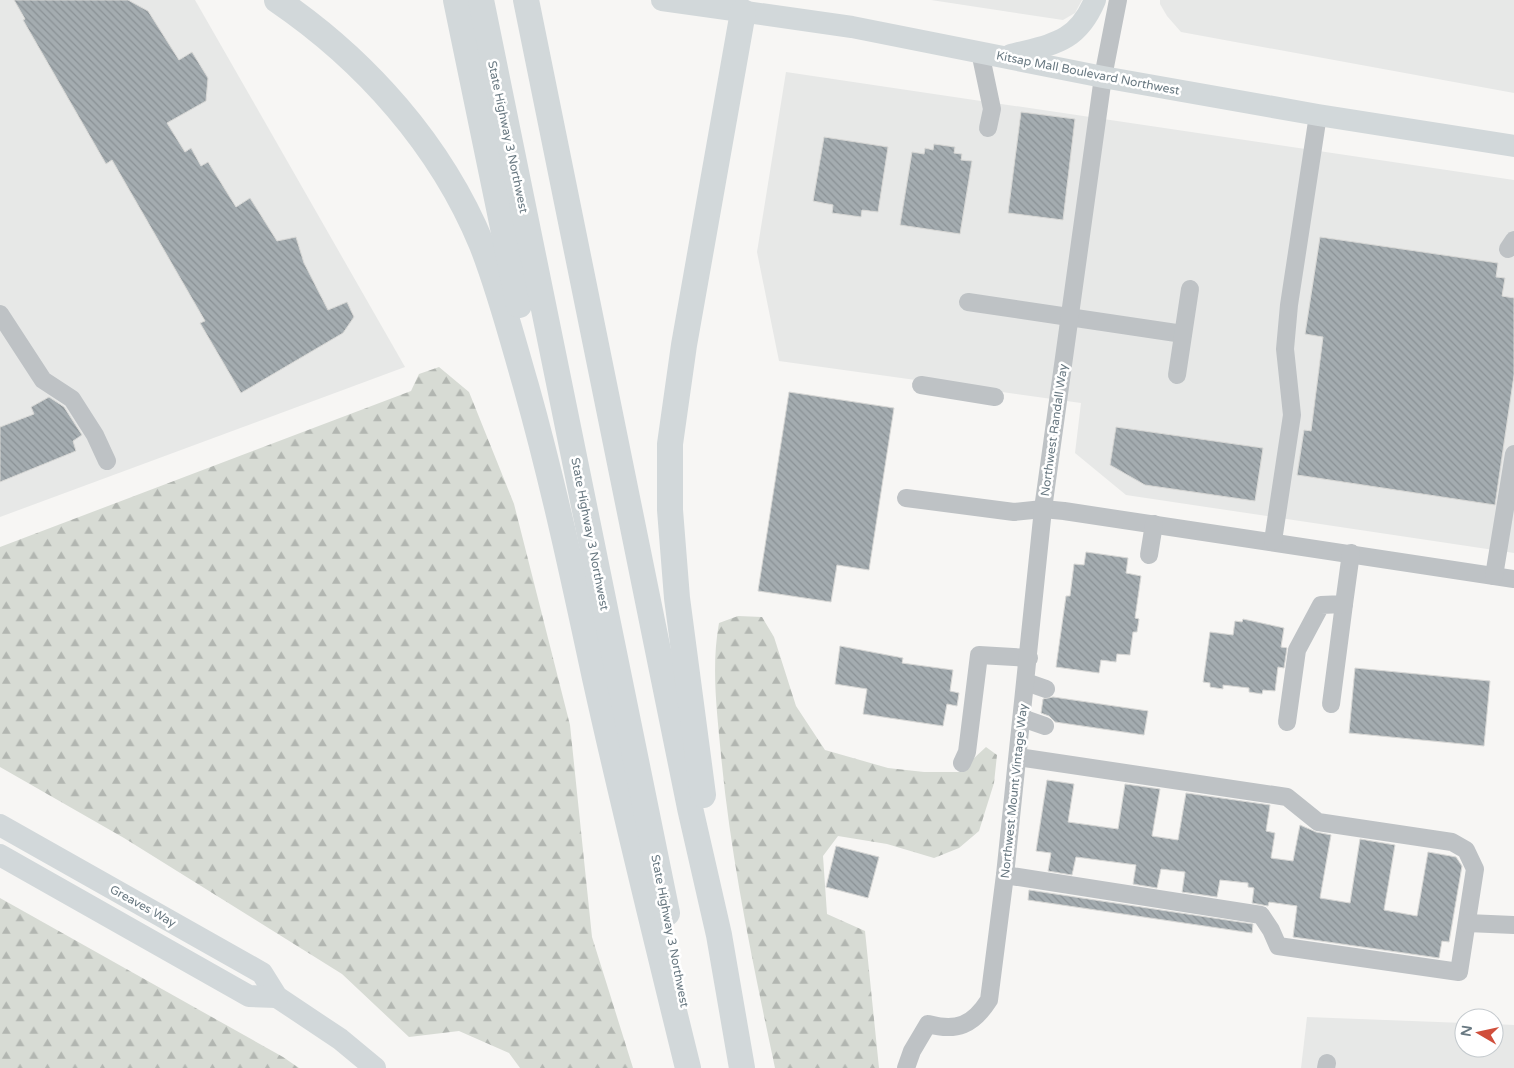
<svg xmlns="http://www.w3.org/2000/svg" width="1514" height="1068" font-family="'Varela Round',sans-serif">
  <defs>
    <pattern id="forest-firs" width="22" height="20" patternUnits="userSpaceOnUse" patternTransform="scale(1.25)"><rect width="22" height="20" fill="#d7dbd4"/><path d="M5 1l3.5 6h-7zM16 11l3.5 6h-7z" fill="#b2b6b1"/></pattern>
    <pattern id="building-back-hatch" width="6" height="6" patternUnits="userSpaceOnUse" patternTransform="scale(1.25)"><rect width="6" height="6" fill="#a4acb0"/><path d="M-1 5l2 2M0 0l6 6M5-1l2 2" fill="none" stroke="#8a9195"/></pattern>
  </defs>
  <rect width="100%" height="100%" fill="#f7f6f4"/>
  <g fill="#e7e8e7">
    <polygon points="0,0 195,0 405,367 0,517"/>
    <polygon points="931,0 1082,0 1075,13 1063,20"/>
    <polygon points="1160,0 1514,0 1514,93 1181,32 1167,16 1160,4"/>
    <polygon points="786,72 1514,180 1514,553 1126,495 1075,453 1081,403 779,361 757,252"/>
    <polygon points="1307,1017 1464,1023 1464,1048 1494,1048 1494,1024 1514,1025 1514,1068 1301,1068"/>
  </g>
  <g fill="url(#forest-firs)">
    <polygon points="439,367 469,392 514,504 570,725 592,937 633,1068 520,1068 509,1053 459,1031 409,1037 342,974 124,838 0,767 0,547 411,391 419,374"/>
    <path d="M738,616L762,617L774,637L796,706L825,750L888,768L924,772H959L986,747L997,755L994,783L979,831L959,848L934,858L887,844L838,836L823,856L827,914L865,931L879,1068H775C753,964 731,861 721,755C717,711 711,667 719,623Z"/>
    <polygon points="0,898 283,1057 299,1068 0,1068"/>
  </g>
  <g fill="url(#building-back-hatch)" stroke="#d8d8d6">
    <polygon points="14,0 128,0 148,11 179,60 192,52 208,78 206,101 167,123 185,152 191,148 201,166 208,162 236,207 250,198 277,241 296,237 304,263 328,310 347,302 354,317 343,333 241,393 200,323 205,321 112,160 106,164 23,20 25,19"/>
    <polygon points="1021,112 1075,119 1063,220 1008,213"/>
    <polygon points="824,137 888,147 878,212 862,210 861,217 832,213 833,205 813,201"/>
    <polygon points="934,144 955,147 954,153 962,154 961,160 972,161 960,234 900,225 912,152 924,154 925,148 933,150"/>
    <polygon points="1320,237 1498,263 1496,277 1505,278 1502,296 1514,298 1514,375 1495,505 1297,475 1304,430 1311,431 1323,337 1305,334"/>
    <polygon points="789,392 894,408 869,570 837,565 831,602 758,591"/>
    <polygon points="49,397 64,407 82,435 73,441 76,451 0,482 0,427 34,414 31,407"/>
    <polygon points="1116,427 1263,448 1255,501 1145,485 1110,465"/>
    <polygon points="1086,552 1128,558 1126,573 1141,576 1135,618 1139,619 1137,632 1133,632 1130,655 1117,654 1116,662 1101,660 1099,673 1056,667 1066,596 1070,596 1074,564 1084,565"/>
    <polygon points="1243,619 1284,628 1281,647 1287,648 1284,668 1278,667 1275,691 1263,690 1262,694 1249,692 1249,688 1223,685 1223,689 1210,687 1210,683 1203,682 1210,632 1233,635 1235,621 1242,622"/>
    <polygon points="840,646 903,658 902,663 953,670 950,691 959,693 957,706 947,704 943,726 863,714 867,689 835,684"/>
    <polygon points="1355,668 1490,681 1484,746 1349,733"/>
    <polygon points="1053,697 1148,711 1144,735 1055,722 1049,716 1041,713 1043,699"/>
    <polygon points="1047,780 1074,784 1068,822 1118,829 1125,784 1160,789 1152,836 1178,840 1186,793 1270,805 1266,831 1275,833 1271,858 1293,861 1300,825 1316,832 1331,835 1320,898 1350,903 1360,839 1395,845 1384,910 1417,916 1428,852 1456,857 1462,866 1449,942 1442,941 1439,958 1293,937 1297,906 1269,902 1268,906 1252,903 1254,888 1248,887 1248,883 1220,880 1217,897 1182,892 1185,872 1161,869 1157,888 1133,884 1136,865 1076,857 1072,875 1048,871 1051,853 1036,851"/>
    <polygon points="836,846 879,857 868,898 826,887"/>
    <polygon points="1029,890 1253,924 1252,933 1028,900"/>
  </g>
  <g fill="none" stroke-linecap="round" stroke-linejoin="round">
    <g stroke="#bec2c5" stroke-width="18">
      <polyline points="980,52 992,109 988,128"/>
      <polyline points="1508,249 1514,240"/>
      <polyline points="968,302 1183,334"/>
      <polyline points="0,314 43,380 72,399 95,435 107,461"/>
      <polyline points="1177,375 1190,289"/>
      <polyline points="921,385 995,397"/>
      <polyline points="906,498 1014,512 1043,509 1064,511 1514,579"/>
      <polyline points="1273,541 1292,415 1285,349 1289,305 1318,115"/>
      <polyline points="1149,555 1154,524"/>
      <polyline points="1494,576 1514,454"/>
      <polyline points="1026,682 1046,689"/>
      <polyline points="1331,704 1344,604"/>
      <polyline points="1022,718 1045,726"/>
      <polyline points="1287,722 1297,650 1321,605 1344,604 1351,553"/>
      <polyline points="962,763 967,752 979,655 1029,658"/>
      <polyline points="1005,875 1261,915 1271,930 1278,946 1459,972 1475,869 1466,850 1452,842 1318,822 1287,797 1018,757"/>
      <polyline points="1467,923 1514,925"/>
      <path d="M906,1068L912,1051L928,1024C957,1032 973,1025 989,1000L1005,875L1043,509L1103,77L1118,0"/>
      <polyline points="1326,1068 1327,1063"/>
    </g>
    <g stroke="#d2d8da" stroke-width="22">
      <polyline points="662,0 852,27 1103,77 1318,115 1514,146"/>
      <path d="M1011,55C1053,44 1077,43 1095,0"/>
      <polyline points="0,825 262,973 277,997 340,1039 375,1068"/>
      <polyline points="0,855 249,996 277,997"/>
    </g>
    <g stroke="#d2d8da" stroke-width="26">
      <path d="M277,0C365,60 441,145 482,245C500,291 512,338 526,386C553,482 574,580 595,678C624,809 656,938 688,1068"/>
      <polyline points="456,0 519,305"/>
      <polyline points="481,0 667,913"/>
      <polyline points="526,0 690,808 719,935 742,1068"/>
      <polyline points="703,795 677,598 670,510 670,444 684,345 743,12"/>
    </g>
  </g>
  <g text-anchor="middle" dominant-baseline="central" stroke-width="5" stroke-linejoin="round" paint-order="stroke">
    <g font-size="12" fill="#697982" stroke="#fff">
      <text transform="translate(1088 73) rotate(11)">Kitsap Mall Boulevard Northwest</text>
      <text transform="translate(508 137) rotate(78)">State Highway 3 Northwest</text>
      <text transform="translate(1054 430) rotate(-82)">Northwest Randall Way</text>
      <text transform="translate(590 534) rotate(79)">State Highway 3 Northwest</text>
      <text transform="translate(1014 791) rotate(-84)">Northwest Mount Vintage Way</text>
      <text transform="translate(143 906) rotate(29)">Greaves Way</text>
      <text transform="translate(670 931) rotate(79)">State Highway 3 Northwest</text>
    </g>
  </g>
  <g transform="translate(1479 1033) rotate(279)"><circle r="24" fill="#ffffff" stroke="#c3c9cd"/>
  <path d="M0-4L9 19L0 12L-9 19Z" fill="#d04e3b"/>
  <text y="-8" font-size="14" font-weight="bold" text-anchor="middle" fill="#697982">N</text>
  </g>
</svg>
